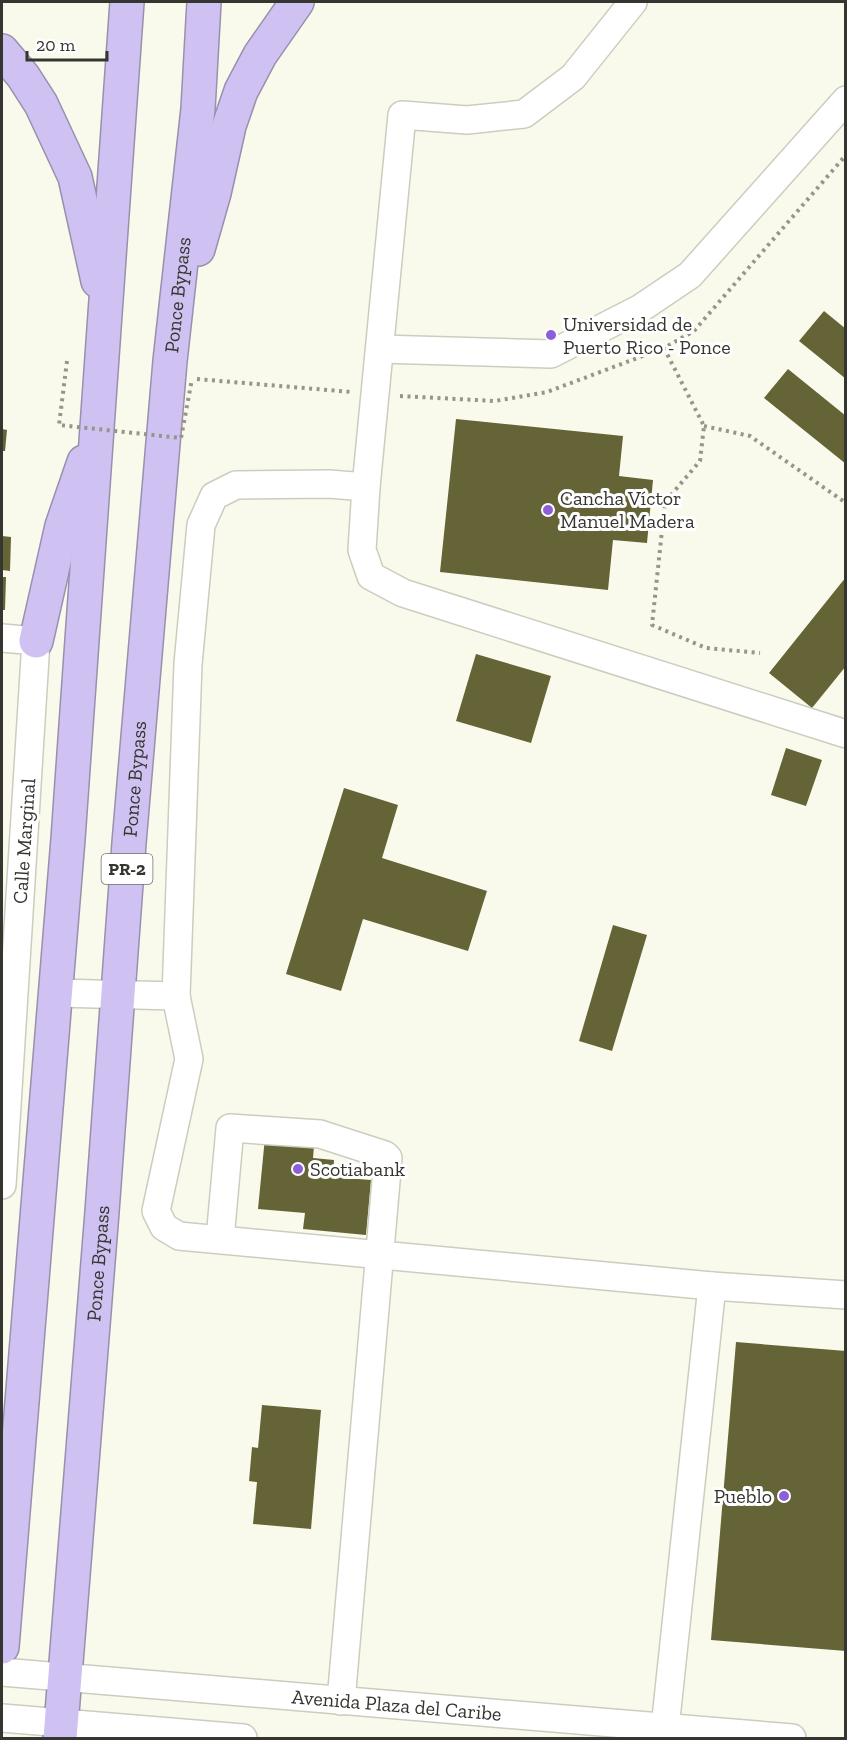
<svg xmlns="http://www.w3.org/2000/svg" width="847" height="1740" font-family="'Zilla Slab',serif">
  <rect width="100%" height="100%" fill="#f9faeb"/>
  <g fill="#656436">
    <polygon points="824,311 846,329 846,379 799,341"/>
    <polygon points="788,369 846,416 846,464 764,398"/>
    <polygon points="456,419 623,436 619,476 653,480 647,543 613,540 608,590 440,572"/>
    <polygon points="2,429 7,430 5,451 2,451"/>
    <polygon points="2,536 11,537 10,571 2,570"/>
    <polygon points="2,577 6,577 5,610 2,610"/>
    <polygon points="846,577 846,666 812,708 769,673"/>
    <polygon points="476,654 551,676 531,743 456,721"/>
    <polygon points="786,748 822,760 806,806 771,795"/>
    <polygon points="344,788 398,805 382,858 487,891 468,951 363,919 341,991 286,974"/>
    <polygon points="613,925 647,935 612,1051 579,1041"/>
    <polygon points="267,1117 316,1122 313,1158 334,1160 333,1177 371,1180 366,1235 303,1229 305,1213 258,1209"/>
    <polygon points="736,1342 846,1351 846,1651 711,1640"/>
    <polygon points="262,1405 321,1410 311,1529 253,1524 257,1482 249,1481 252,1447 258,1448"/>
  </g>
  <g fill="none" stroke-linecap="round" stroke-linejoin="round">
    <defs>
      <g id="minor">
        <polyline points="633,2 573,77 524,114 467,120 402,115 366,487 329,484 236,485 214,496 201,525 188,664 176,996 189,1059 156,1211 164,1227 179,1236 712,1286 846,1295"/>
        <polyline points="380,349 551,354 641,308 690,275 846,100"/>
        <polyline points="366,487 362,550 371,576 403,593 846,734"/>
        <polyline points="2,638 36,641 2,1185"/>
        <polyline points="56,993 176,996"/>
        <polyline points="220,1239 230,1128 320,1134 385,1155 388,1158 341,1701"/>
        <path id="s1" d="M2,1672L792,1738"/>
        <polyline points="2,1718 243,1738"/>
        <polyline points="665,1728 712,1286"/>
      </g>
      <g id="highway">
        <polyline points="2,51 23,76 41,104 75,177 98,281"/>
        <polyline points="198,249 214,193 229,126 241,91 260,55 297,2"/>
        <polyline points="36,641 62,526 84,462"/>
        <polyline points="2,1647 68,839 127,2"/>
        <path id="s2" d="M60,1738L102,1212L129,843L170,361L198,109L204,2"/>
      </g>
    </defs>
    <use href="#minor" stroke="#cccdbf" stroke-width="30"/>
    <use href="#highway" stroke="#9990ad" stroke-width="36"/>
    <g stroke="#95958b" stroke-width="4" stroke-dasharray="3 4.5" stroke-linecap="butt">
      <polyline points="664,348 704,426 700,461 665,502 652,625 706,648 760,653"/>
      <polyline points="197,379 351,392"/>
      <polyline points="400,396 495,401 547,392 664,348 694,331 846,155"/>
      <polyline points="704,426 750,436 846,503"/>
    </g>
    <use href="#minor" stroke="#fff" stroke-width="27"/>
    <use href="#highway" stroke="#cfc1f1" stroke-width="33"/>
    <polyline stroke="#95958b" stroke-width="4" stroke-dasharray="3 4.5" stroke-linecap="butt" points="67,361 59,425 181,438 192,379"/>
  </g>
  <g fill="#8c5fd8" stroke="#fff" stroke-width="2">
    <circle cx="551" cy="335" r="6"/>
    <circle cx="548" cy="510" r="6"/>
    <circle cx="298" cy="1169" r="6"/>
    <circle cx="784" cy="1496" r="6"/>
  </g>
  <g text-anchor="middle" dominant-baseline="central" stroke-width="6" stroke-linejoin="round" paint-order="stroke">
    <rect fill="#fff" stroke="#72726e" stroke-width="1.5" x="101.5" y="854" width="51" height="30" rx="4.5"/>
    <g font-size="18" font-weight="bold" fill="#363630">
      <text x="127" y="869">PR-2</text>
    </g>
    <g font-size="20" fill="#363630" stroke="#fff">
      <text stroke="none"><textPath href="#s2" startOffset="1448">Ponce Bypass</textPath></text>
      <text stroke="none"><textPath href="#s2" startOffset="962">Ponce Bypass</textPath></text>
      <text transform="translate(24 841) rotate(-86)">Calle Marginal</text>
      <text stroke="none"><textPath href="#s2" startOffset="476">Ponce Bypass</textPath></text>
      <text stroke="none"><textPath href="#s1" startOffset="396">Avenida Plaza del Caribe</textPath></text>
    </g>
    <g font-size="20" fill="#363630" stroke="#fff" text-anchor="start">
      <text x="563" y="324">Universidad de<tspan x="563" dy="23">Puerto Rico - Ponce</tspan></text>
      <text x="560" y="498">Cancha Víctor<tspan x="560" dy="23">Manuel Madera</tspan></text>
      <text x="310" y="1169">Scotiabank</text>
      <text x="772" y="1496" text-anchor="end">Pueblo</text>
    </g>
  </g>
  <rect width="847" height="1740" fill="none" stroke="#363630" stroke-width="6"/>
  <path d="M27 51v9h80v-9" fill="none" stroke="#363630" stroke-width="3"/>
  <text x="36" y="51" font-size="18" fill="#363630" stroke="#ffffff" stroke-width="4.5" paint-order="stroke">20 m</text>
</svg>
